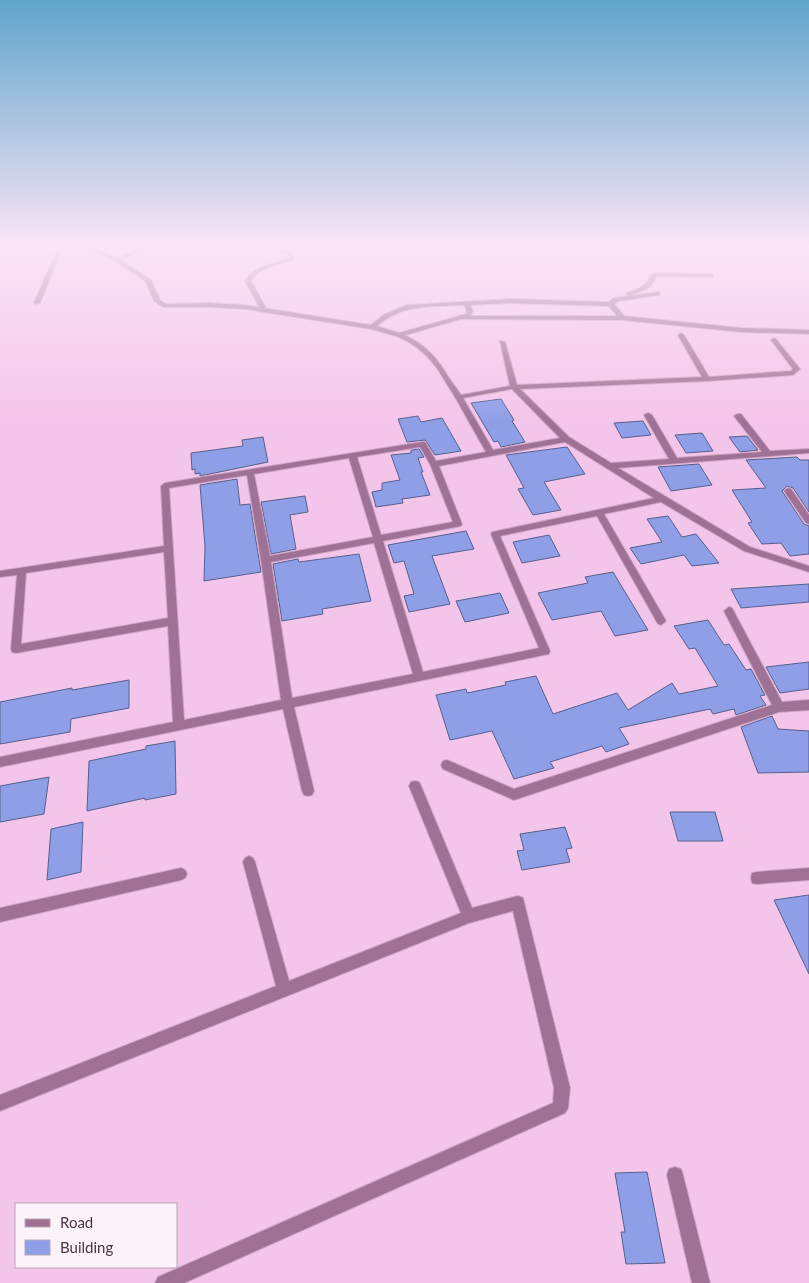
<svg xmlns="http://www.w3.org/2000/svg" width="809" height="1283" font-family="Lato,sans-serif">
  <rect width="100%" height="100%" fill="#f4c5ea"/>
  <g fill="#8e9ee7" stroke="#56608c">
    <polygon points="501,399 514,420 512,421 525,442 501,447 498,441 494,442 471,403"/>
    <polygon points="418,416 421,422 442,418 461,451 435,455 425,440 407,442 398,419"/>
    <polygon points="643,421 651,435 622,438 614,423"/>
    <polygon points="702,433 713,451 686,453 675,435"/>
    <polygon points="747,436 758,450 740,452 729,437"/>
    <polygon points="263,437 268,462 200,476 200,473 195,474 195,469 192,470 191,453 243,446 242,440"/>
    <polygon points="567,447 585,474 544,482 561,510 533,515 518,489 524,488 506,455"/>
    <polygon points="419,449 424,457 418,458 423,472 421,472 430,495 402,499 403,503 376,507 372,492 382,490 382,483 400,480 391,455 411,453 411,450"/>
    <polygon points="797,457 800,460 809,460 809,512 793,488 787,486 782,491 804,524 809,526 809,554 790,556 781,543 762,544 748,523 752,522 732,490 766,488 746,460"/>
    <polygon points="699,464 712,485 671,491 658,467"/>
    <polygon points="237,479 240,505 250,504 261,572 204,581 205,546 200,485"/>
    <polygon points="305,496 308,512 290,515 296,549 271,554 261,502"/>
    <polygon points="668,516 682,537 696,534 719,563 692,566 684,555 641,564 630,548 662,542 647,519"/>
    <polygon points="466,531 474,549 432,556 450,604 409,612 404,596 414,594 404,561 394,563 388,545"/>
    <polygon points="549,535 560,556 522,563 513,542"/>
    <polygon points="359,554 371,601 322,609 323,614 282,621 273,564 298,559 299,562"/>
    <polygon points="613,572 648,630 615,636 601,611 552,620 538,593 588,583 585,577"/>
    <polygon points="809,584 809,602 741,608 731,589"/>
    <polygon points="500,593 509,613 465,622 456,601"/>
    <polygon points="708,620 724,645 729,644 746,670 751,669 765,695 760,696 766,705 736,715 734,709 713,714 710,709 619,728 629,744 606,752 602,746 550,762 554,768 514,779 492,731 450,740 436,695 466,689 467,693 506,685 505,682 536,676 553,714 617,693 628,710 672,683 679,694 718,686 695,648 689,649 674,626"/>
    <polygon points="809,662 809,689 780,693 766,667"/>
    <polygon points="129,680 129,708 71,719 70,732 0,744 0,702 72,688 72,690"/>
    <polygon points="772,716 778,729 809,731 809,772 758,773 741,727"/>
    <polygon points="175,741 176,794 145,800 145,798 87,811 89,761 146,749 146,746"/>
    <polygon points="49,777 44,814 0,822 0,786"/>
    <polygon points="670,812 715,812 723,841 678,841"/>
    <polygon points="83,822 81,872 47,880 51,829"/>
    <polygon points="565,827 572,848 566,849 570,862 522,870 517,851 524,850 520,834"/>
    <polygon points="809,895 809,974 774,900"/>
    <polygon points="647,1172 665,1263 626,1264 621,1232 625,1232 615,1173"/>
  </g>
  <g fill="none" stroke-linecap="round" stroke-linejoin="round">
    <defs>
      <g id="service">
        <polygon points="60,244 64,244 40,303 35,304 34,303"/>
        <path d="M263,244C272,244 290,249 295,257L293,260C278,265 259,267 251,281L267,310L264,312L261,310L245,281C255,264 275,265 290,257L289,255Z"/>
        <path d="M399,333C421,341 434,354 446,373L445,374H441C429,356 417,345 397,336L396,335Z"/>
      </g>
      <g id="minor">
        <path d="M76,244H83L117,258L149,244H156L121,260L151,280L160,300L166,304L208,303L245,305L371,325L383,315L407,305L510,299L609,302L614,298L629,296L626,294L627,293C639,289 647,286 652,274L655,273L711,274L713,275V277L657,276L650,287L630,296L658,292L660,293V295L618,301L614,304L624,316L741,328L809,330V334L741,332L622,320L461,319L399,337L371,329L245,309L208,307H163L154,301L146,282L115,261ZM510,303L609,306L617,316H470L473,311L470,305ZM464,305L467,311L466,314L399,333L377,326C404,303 431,307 464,305Z"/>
        <path d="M681,333L684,335L709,377L791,371L793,369L771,340L774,338L776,339L800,369L793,375L707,381L520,389L569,437L611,463L669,459L644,415L648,413L652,415L677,458L762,452L734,416L738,414H741L770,451L809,449V453L618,468L750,547L809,566V572L744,551L661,502L604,514L666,621L661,625L658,624L597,516L500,536L550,651L549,654L294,707L314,791L312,795L308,796L304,795L302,791L283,709L0,767V757L173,722L168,626L16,653L12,652L11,649L17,575L0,577V571L164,546L161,486L165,483L422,442H425L436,461L486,452L455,397L440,373L445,372L461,395L510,386L500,341L505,342L517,385L702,377L678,335ZM512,389L560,438L493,450L463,398ZM565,442L654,498L492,532L491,534L539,648L423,672L383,541L461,526L462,524L439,466ZM420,447L430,464L453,522L381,535L357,457ZM349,458L373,537L270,556L254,474ZM247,475L261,560L281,700L184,720L169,488ZM374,543L413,674L292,698L271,562ZM164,552L168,618L21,644L26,573Z"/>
        <polygon points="788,488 791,489 809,515 809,524 806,523 784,491"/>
        <polygon points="729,607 732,608 782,702 809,700 809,710 779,712 514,800 443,769 441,765 443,761 447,760 514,789 772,705 724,611"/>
        <polygon points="415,781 419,782 421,786 472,908 518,896 523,898 570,1088 568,1108 565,1113 184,1283 155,1283 158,1277 553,1103 554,1088 513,911 469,923 0,1111 0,1095 276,986 243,862 245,858 249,856 253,858 255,862 289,981 461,913 409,786 411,782"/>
        <polygon points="181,868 185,870 187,874 185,878 181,880 0,922 0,908"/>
        <polygon points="809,868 809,880 757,884 752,883 751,878 752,873 757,872"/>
        <polygon points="675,1167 681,1169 683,1175 710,1283 692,1283 667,1175 669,1169"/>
      </g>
    </defs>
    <use href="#service" stroke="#cea5c5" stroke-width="2"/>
    <use href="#minor" stroke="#cea5c5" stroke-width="2"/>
    <use href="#service" fill="#9f7295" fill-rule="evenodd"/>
    <use href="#minor" fill="#9f7295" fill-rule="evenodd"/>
  </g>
  <linearGradient id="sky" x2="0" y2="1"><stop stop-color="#60a4cb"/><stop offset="0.58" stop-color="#fae5f6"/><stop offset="1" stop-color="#fae5f6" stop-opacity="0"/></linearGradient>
  <rect width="809" height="423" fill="url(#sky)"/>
  <rect x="15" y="1203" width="162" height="65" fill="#fdf3fb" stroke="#b5a7b2"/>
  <rect x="25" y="1219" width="25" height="8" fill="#9f7295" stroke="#b5a7b2"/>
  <text x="60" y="1228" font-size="15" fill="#483544">Road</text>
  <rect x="25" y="1240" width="25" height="15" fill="#8e9ee7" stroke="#b5a7b2"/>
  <text x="60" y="1253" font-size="15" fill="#483544">Building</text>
</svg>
